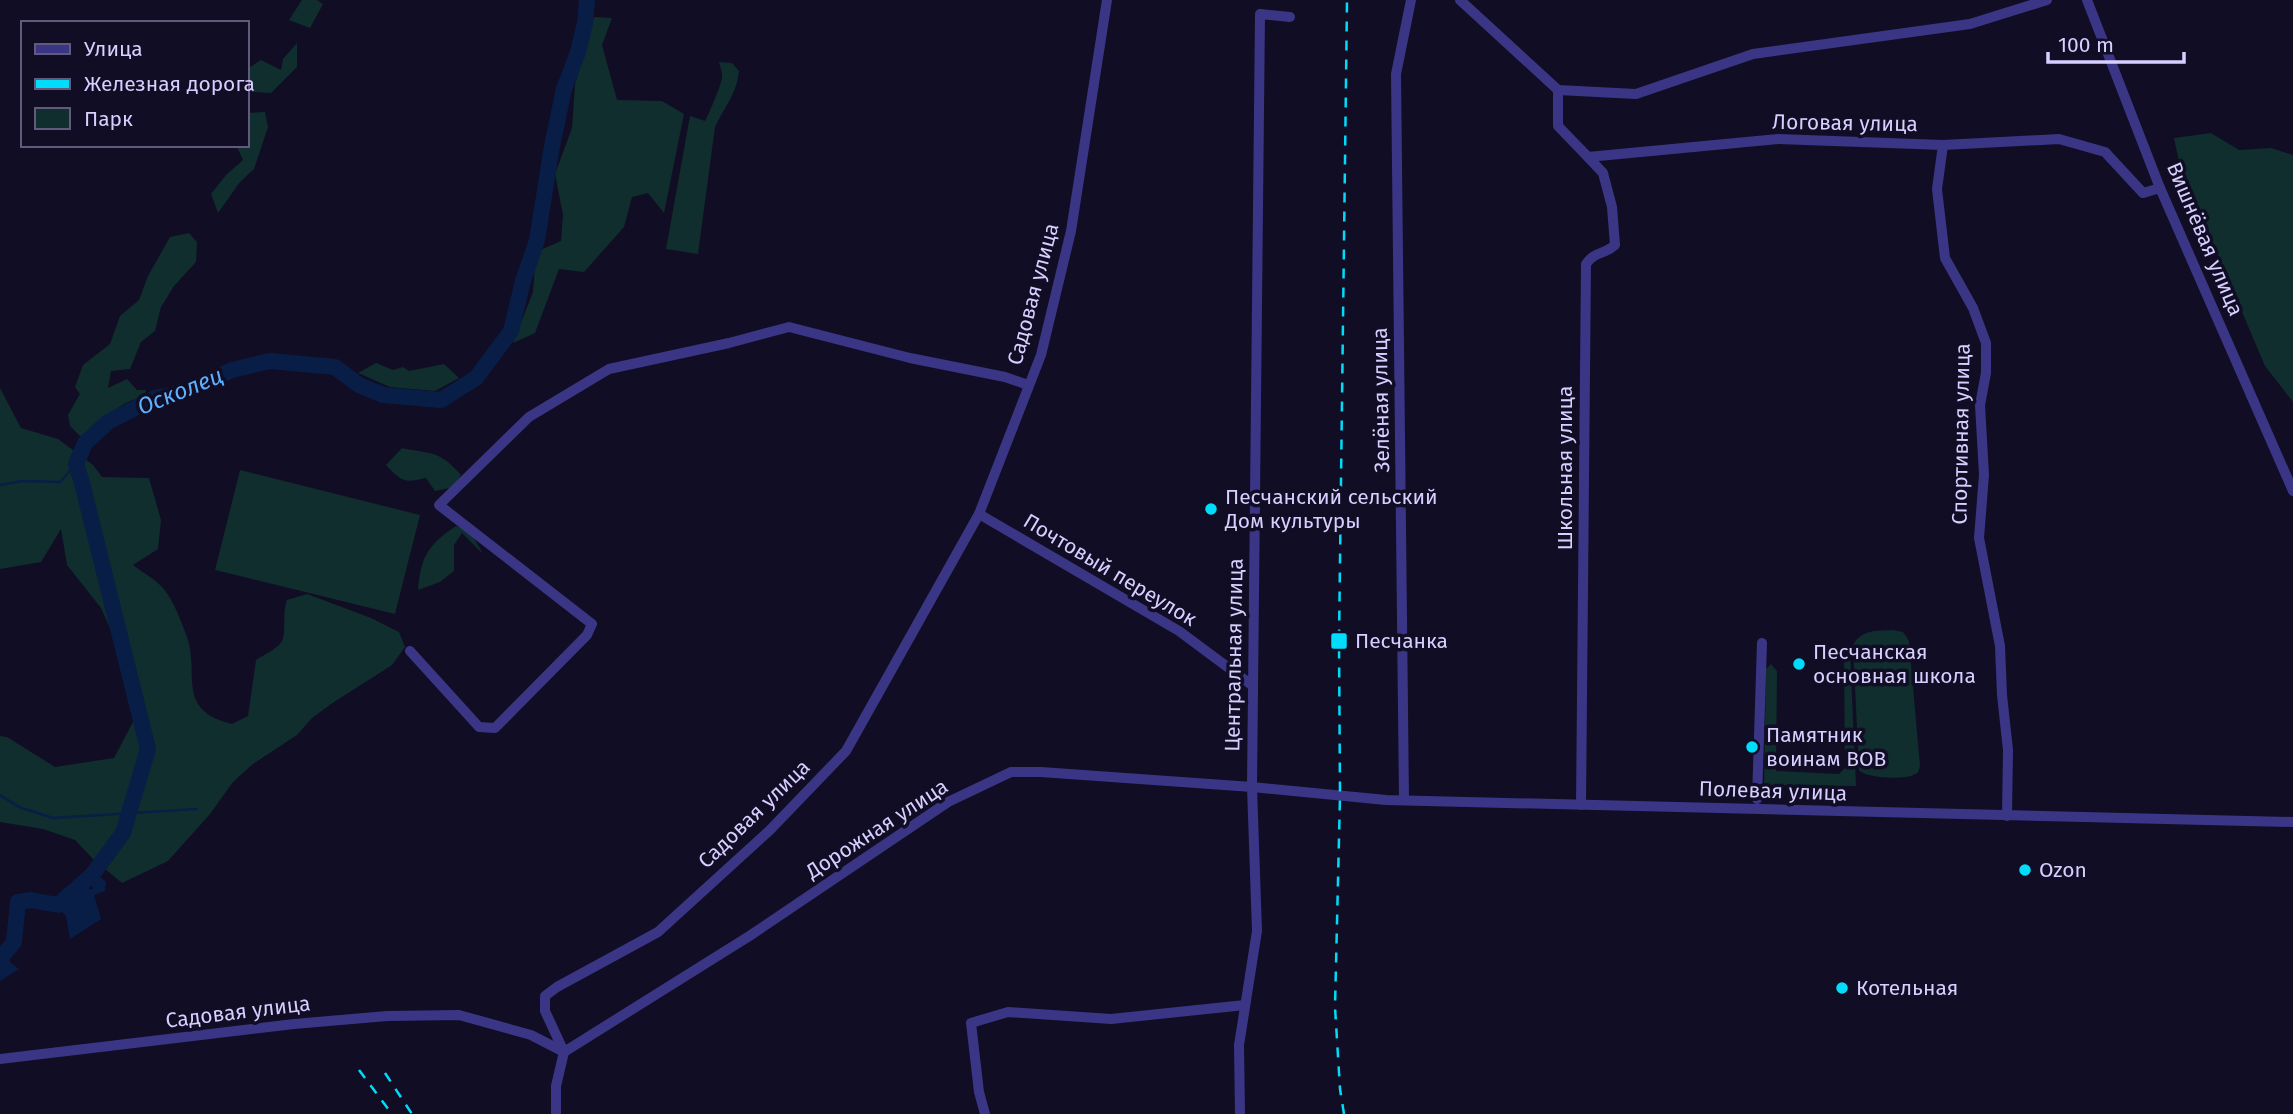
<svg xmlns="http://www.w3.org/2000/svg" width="2293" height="1114" font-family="'Fira Sans',sans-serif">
  <rect width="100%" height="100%" fill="#110d24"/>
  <g fill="#102e2d">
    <polygon points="302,0 317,0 323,4 310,28 289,20"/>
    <polygon points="594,17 612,18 602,45 617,100 662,101 684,114 664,213 648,193 632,197 624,227 584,272 559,269 535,333 513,343 533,292 536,252 561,241 563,215 555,174 572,128 575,84"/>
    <polygon points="297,43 297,67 271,93 252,92 247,69 261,60 281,70 283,59"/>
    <path d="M719,62L732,63L739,71C737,93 724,108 715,127L698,254L666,249L690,116L705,121C709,114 721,85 722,78C723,74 720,66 719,62Z"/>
    <polygon points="265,112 268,127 254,169 240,182 218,213 211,194 226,175 243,160 236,145 247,145 247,113"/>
    <polygon points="2211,133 2239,150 2271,148 2293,155 2293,402 2265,366 2180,166 2174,138"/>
    <path d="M189,233L197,242L196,262L174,286L161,307L155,331L141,342L130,369L111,371L108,388L127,379L137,390H146L145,397C120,399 102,423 82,438L70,426L68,415L80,394L75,387L83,365L110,344L120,316L139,300L148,276L170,237Z"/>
    <polygon points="376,363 393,370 403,367 409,371 444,364 459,378 435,391 390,387 358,373"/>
    <path d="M0,388L21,428L58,439L93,465L102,477L149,478L161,520L158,549L133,565C142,572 155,579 163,588C174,601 181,621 187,637C200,674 175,710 232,724L248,716L256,660C264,655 274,650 280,644C288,635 281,615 287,600L307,594L371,618L399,632L405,647L392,665L331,704L312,718L297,735L253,764L233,782L210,814L168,861L122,883L93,859L75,840L43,829L0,822V736L7,737L55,767L114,758L134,720L128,693L127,666L101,608L67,565L61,529L41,562L0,569Z"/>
    <path d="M402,448C433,455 438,449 461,475L454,487L435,491L426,478C404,483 402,482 386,465Z"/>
    <polygon points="240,470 420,515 395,614 215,570"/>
    <path d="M456,526L470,531L483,554L462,533L454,545V571L440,582L418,590C421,556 428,545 456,526Z"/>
    <path d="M1893,630L1903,632L1909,641L1920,766C1918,772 1919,773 1913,775C1903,780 1865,778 1859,770L1853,645C1862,629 1876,631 1893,630Z"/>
    <polygon points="1850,652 1856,786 1764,785 1766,669 1771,664 1777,671 1776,771 1839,774 1845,768 1844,654"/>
  </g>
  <g fill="#091e46">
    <polygon points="100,877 106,882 105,891 94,895 101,919 70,939 66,916 54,903 54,899 79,886 93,890 92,885"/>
    <polygon points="0,947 9,948 10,962 19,969 0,981"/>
  </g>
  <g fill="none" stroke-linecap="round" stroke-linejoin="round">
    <g stroke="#091e46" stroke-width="2.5">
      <polyline points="0,485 22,481 60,482 76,464"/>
      <polyline points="0,795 19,807 53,818 197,809"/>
    </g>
    <polyline stroke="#091e46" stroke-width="16" points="0,959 14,942 18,902 31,900 58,905 92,875 123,833 148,749 82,483 76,464 85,443 108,422 154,398 185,392 232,370 270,361 335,367 359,385 383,395 441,400 476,378 511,331 523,281 537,240 552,146 564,89 578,52 585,23 587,0"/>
    <g stroke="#3a3685" stroke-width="10">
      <polyline points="1460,0 1558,90 1636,94 1753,54 1970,24 2047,0"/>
      <polyline points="2087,0 2160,188 2293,491"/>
      <polyline points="1558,90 1558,126 1588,157 1778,139 1943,145 2059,139 2105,152 2143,193 2160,188"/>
      <polyline points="1943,145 1937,189 1945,258 1973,308 1986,343 1986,373 1980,405 1984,475 1979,538 2000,646 2002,695 2008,750 2007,816"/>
      <polyline points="979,514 1179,631 1253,686"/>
      <polyline points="410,651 479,727 495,728 587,635 592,624 439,505 529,417 609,369 729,343 789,327 910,358 1005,377 1028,385"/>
      <polyline points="1757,799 1762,643"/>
      <polyline points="1404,800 1396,74 1411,0"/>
      <path d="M1581,805L1586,264C1595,251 1604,255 1615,245L1612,207L1603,173L1588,157"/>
      <polyline points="564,1052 751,935 948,802 1011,772 1041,772 1252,787 1386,800 2293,822"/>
      <polyline points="564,1052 545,1011 545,996 557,987 658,932 770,830 846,751 979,514 1041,355 1071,231 1107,0"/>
      <polyline points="0,1059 294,1024 387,1016 459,1015 531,1035 564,1052"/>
      <polyline points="556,1114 556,1086 564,1052"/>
      <polyline points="985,1114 979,1092 971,1023 1008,1012 1111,1019 1245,1005"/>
      <polyline points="1240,1114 1239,1045 1257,931 1252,787 1260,14 1290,17"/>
    </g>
    <g stroke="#00dcfa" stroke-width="2.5" stroke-dasharray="10 9" stroke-linecap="butt">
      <polyline points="359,1070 392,1114"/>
      <polyline points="385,1073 412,1114"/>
      <polyline points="1344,1114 1340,1089 1335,1007 1340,796 1339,641 1347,0"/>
    </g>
  </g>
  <g fill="#00dcfa" stroke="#110d24" stroke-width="2.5">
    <circle cx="1211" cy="509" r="7"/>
    <rect x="1330" y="632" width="18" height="18" rx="3.5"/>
    <circle cx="1799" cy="664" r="7"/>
    <circle cx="1752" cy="747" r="7"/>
    <circle cx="2025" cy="870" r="7"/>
    <circle cx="1842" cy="988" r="7"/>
  </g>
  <g text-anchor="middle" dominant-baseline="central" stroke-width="7" stroke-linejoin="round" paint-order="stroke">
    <g font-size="21" fill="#d6cfff" stroke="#110d24">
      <text transform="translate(1845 123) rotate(1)">Логовая улица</text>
      <text transform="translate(2205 239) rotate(67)">Вишнёвая улица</text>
      <text transform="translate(1033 294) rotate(-75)">Садовая улица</text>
      <text transform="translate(1381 400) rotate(-91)">Зелёная улица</text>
      <text transform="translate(1961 434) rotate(-89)">Спортивная улица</text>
      <text transform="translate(1565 468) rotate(-90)">Школьная улица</text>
      <text transform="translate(1110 570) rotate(31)">Почтовый переулок</text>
      <text transform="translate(1234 655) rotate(-89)">Центральная улица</text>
      <text transform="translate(1773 791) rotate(2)">Полевая улица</text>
      <text transform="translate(754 814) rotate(-44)">Садовая улица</text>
      <text transform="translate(877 829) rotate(-33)">Дорожная улица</text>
      <text transform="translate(238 1012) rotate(-7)">Садовая улица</text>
    </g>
    <g font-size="21" fill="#d6cfff" stroke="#110d24" text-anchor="start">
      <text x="1225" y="497">Песчанский сельский<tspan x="1225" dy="24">Дом культуры</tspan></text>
      <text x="1355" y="641">Песчанка</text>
      <text x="1813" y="652">Песчанская<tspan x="1813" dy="24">основная школа</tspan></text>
      <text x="1766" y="735">Памятник<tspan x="1766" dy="24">воинам ВОВ</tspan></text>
      <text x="2039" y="870">Ozon</text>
      <text x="1856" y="988">Котельная</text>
    </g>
    <g font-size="23" font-style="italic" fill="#5db1ff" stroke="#110d24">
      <text transform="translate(180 391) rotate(-22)">Осколец</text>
    </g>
  </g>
  <rect x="21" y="21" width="228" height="126" fill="#110d24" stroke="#605b7c" stroke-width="2"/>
  <rect x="35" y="44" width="35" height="10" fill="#3a3685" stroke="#605b7c" stroke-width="2"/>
  <text x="84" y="56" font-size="21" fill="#d6cfff">Улица</text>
  <rect x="35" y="79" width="35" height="10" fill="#00dcfa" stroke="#605b7c" stroke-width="2"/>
  <text x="84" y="91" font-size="21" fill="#d6cfff">Железная дорога</text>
  <rect x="35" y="108" width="35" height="21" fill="#102e2d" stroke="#605b7c" stroke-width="2"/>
  <text x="84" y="126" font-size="21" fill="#d6cfff">Парк</text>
  <path d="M2048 52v10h136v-10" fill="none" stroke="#d6cfff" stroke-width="3.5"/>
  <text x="2058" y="52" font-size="21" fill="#d6cfff" stroke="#110d24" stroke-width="5" paint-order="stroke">100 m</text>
</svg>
